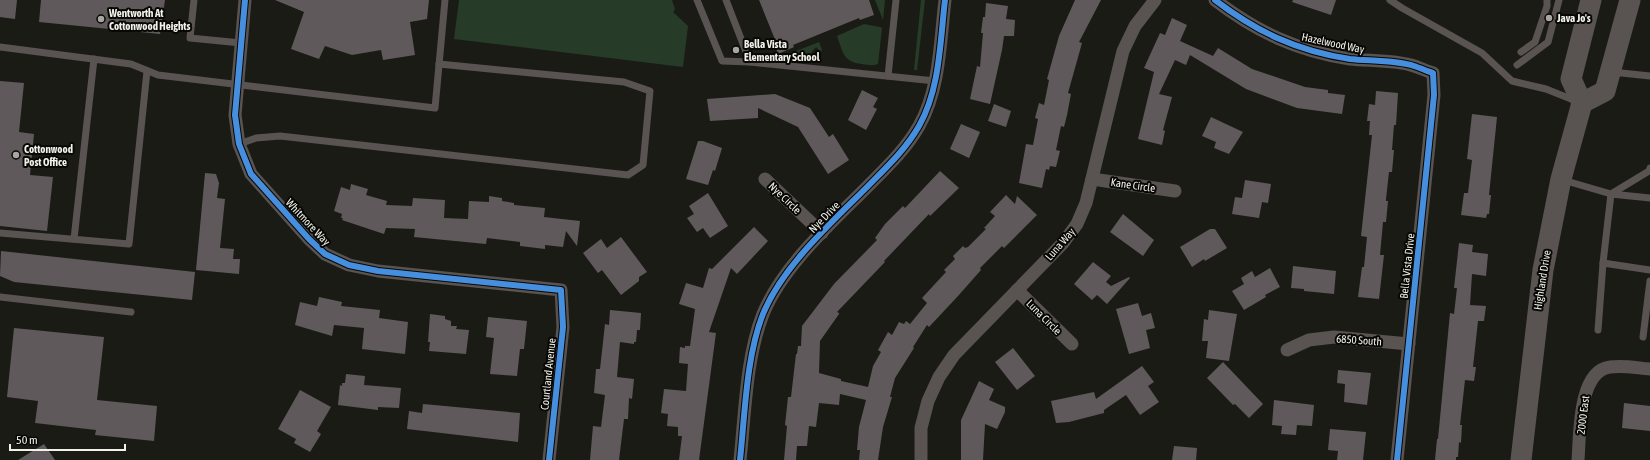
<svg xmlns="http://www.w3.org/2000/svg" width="1650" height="460" font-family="'Asap Condensed',sans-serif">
  <rect width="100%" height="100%" fill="#1b1b16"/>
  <g fill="#263c29">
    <polygon points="459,0 672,0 675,9 673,12 688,26 683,67 454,39"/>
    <polygon points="875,0 885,0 883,20"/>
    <polygon points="921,0 925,0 917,70 914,70"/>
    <path d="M864,24L880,27L882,28L878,64C873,66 868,65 862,64C843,62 843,52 837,36Z"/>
    <polygon points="819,42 822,50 821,52 816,47 811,53 815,59 781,57"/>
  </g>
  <g fill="#5f595c">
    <polygon points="0,0 17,0 15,19 0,17"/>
    <polygon points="41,0 165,0 160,34 39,22"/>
    <polygon points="275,0 429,0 427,19 410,22 415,55 383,60 381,50 352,55 325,46 319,59 291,49 304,12"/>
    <polygon points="759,0 869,0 874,15 860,20 859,18 793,45 794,47 778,54 774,43 776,42"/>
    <polygon points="1075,0 1101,0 1079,42 1082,43 1068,93 1071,94 1067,115 1064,127 1061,126 1056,150 1060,151 1056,167 1050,166 1049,170 1046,169 1042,188 1019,183 1026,144 1033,145 1038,119 1035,118 1039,103 1044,105 1049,80 1047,79 1059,36"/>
    <polygon points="1293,0 1336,0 1331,15 1292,2"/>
    <polygon points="986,3 1008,6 1006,19 1015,20 1014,36 1004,36 1002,50 990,104 970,99 977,66 980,67 983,33 981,33 983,17 985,17"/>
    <polygon points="1172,18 1187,25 1180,41 1213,56 1218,48 1252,69 1305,87 1328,90 1328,93 1345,95 1342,114 1297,108 1246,89 1190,55 1186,65 1175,60 1159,94 1172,97 1163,130 1165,131 1162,145 1138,139 1154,72 1144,68 1160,33 1165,35"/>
    <polygon points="0,81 24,83 19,132 34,134 30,175 53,177 47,231 0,226"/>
    <polygon points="862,90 878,98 873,107 877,109 866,130 848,120"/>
    <polygon points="1376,91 1398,93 1396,125 1394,125 1392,150 1394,150 1392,172 1389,172 1386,199 1386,201 1388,201 1386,222 1383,222 1380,255 1384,255 1379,299 1358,297 1362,267 1364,267 1367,237 1361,236 1372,135 1369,135 1370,121 1367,121 1369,104 1375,105"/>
    <polygon points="775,94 810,108 829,137 833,134 849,160 828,174 798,127 758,108 758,118 710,121 707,99"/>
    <polygon points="994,104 1011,111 1006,127 988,121"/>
    <polygon points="1472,114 1497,117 1489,195 1491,195 1489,214 1487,214 1486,218 1461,215 1464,193 1468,193 1472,160 1467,159"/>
    <polygon points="1211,117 1243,132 1229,154 1214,148 1216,142 1202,136"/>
    <polygon points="961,124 980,132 969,158 950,149"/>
    <polygon points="698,141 703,141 722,148 715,171 713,170 708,185 686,179"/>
    <polygon points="940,171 959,188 930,216 929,214 884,261 885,262 837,312 839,313 839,314 820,341 819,373 841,379 841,381 868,387 873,366 881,352 878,350 888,332 892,335 899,322 904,324 906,321 910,324 927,303 922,298 946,272 944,270 955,259 953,256 963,246 965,248 968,247 986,229 984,228 995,216 990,212 1006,195 1015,204 1017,196 1037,215 1004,248 1002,246 980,268 981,270 958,296 929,327 927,325 913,347 914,348 895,378 890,397 892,397 883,427 878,460 859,460 860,450 857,450 859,427 866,400 840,394 839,405 819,403 816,427 809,426 807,446 797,446 796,460 784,460 787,426 785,425 788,397 791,397 796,354 797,354 798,346 801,346 802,326 834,284 877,240 875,238 885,224 903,206 905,208"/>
    <polygon points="205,173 216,174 219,183 217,198 225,199 220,248 234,249 233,259 240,259 239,274 196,270"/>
    <polygon points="1245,180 1271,184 1268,203 1262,202 1259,218 1232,214 1235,197 1242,198"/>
    <polygon points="351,184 368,189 366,195 387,201 386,205 412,206 413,198 445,200 444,218 468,219 469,201 489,202 489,196 502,198 502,201 514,203 514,205 545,208 544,217 580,221 577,246 566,231 563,247 545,245 545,249 520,246 520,242 487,238 486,244 414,237 415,229 386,228 384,234 342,220 343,218 341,218 342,214 334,211 341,187 350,190"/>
    <polygon points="708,193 728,226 710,238 703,228 697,232 687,218 694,214 689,206"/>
    <polygon points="1123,214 1154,240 1143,256 1110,232"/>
    <polygon points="754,227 768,241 737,274 731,268 709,332 716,333 699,460 679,460 682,436 678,436 678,427 667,426 668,414 661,413 664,389 686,391 688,364 679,363 680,347 685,348 685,346 690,346 695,309 679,304 686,283 703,288 709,268 712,269"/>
    <polygon points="1210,229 1215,229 1227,248 1205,261 1204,259 1192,267 1180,247"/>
    <polygon points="621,237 647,272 639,277 639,281 621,295 602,270 598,273 583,253 601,239 607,248"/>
    <polygon points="1459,243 1473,245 1472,252 1488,254 1486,276 1472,274 1470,305 1486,306 1484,321 1478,321 1473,367 1476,367 1474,381 1465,380 1460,425 1462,425 1461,443 1459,442 1458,457 1456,457 1456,460 1435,460 1437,439 1438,439 1450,313 1454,314 1457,288 1454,288"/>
    <polygon points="1,251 195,272 192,300 14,282 0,276"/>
    <polygon points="1093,262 1111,276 1106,282 1111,286 1129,277 1130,278 1107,304 1097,295 1092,300 1074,284"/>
    <polygon points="1293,266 1336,271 1334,294 1304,291 1304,289 1291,288"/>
    <polygon points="1270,268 1280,287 1265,295 1266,297 1244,310 1232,291 1244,284 1241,278 1252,271 1255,277"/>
    <polygon points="319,297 342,302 341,306 380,310 379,318 408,322 405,354 362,349 364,328 334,325 332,336 295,325 300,302 317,306"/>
    <polygon points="1138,303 1142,316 1151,313 1155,328 1146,330 1150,348 1129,354 1116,309"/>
    <polygon points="610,310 641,313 640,330 637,330 636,342 634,342 634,344 620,342 617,377 634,379 632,399 629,398 628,419 624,419 619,460 590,460 593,426 601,427 605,395 594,393 596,369 600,369 605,324 609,325"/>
    <polygon points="1209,310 1237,314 1229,361 1206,358 1208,341 1202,341 1204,319 1208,320"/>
    <polygon points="430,314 445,316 445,319 451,321 451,326 457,326 456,329 469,330 466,354 429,351 430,342 428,342"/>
    <polygon points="488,317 527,321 524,349 520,349 517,376 490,374 494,338 486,337"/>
    <polygon points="14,328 104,337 97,400 157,406 154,441 95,435 96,430 35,423 38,401 7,397"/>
    <polygon points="1013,348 1035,376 1017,390 995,362"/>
    <polygon points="1223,362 1263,404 1249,418 1235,404 1233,405 1207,378"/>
    <polygon points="1142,366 1154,382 1148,386 1159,402 1140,415 1126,395 1104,410 1104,413 1069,422 1056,423 1051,401 1094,392 1096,399"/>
    <polygon points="1338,370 1371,373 1367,405 1344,402 1345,384 1337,383"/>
    <polygon points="346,374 365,376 364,385 401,388 399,408 378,407 378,410 338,405 340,385 342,386 342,383 345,383"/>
    <polygon points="979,381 994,389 989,400 1005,407 1005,412 997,429 985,424 983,460 961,460 961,420"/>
    <polygon points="300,390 331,407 317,431 321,434 310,452 294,443 296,439 278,429"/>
    <polygon points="1274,400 1314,405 1312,426 1297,425 1296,435 1281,434 1282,426 1272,425"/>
    <polygon points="1624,403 1650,406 1650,431 1622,428"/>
    <polygon points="423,404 520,413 518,442 407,429 409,411 422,413"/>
    <polygon points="1330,429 1366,432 1363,460 1337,460 1338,451 1328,450"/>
    <polygon points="44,444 55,460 18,460"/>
    <polygon points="1174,446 1197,448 1196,460 1172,460"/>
  </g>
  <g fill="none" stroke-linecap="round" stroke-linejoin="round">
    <g stroke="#595351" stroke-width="7">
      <polyline points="194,0 190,38 241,43"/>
      <polyline points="697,0 722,61 750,62 935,81"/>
      <polyline points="726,0 750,62"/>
      <polyline points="1390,0 1402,8 1482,53 1512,81 1546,89 1576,101"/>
      <polyline points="0,47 131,64 158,75 435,108 445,0"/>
      <polyline points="1521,52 1535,42 1547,6 1547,0"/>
      <polyline points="1517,65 1548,42 1559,0"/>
      <polyline points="1612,72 1650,76"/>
      <polyline points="888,76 896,0"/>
      <polyline points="239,144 256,138 280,136 628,175 643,165 650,91 624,82 439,64"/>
      <polyline points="1563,180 1611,194 1650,198"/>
      <polyline points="0,233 129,244 147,71"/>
      <polyline points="74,239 94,59"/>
      <polyline points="1603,263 1650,270"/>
      <polyline points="0,297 131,312"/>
      <polyline points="1598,330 1603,263 1611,194 1649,171 1650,168"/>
      <polyline points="1643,337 1650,281"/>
    </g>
    <g stroke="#595351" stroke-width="13">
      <polyline points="245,0 235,115 239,144 251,174 309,239 325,254 349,265 378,271 561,290 563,327 549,460"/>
      <path d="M1215,0C1257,32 1297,51 1350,59C1368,61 1397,60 1414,66C1420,68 1427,71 1433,73L1434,95L1397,460"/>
      <polyline points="765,179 822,233"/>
      <polyline points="1092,179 1175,191"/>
      <polyline points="1017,290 1072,344"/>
      <polyline points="1287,350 1309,340 1334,337 1409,344"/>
      <path d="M740,460C745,414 746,357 763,314C784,263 836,219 874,180C891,163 907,147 919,126C940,89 940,42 945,0"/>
      <polyline points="921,460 921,428 928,401 939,377 954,355 1063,243 1077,224 1086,203 1123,51 1135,26 1155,0"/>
      <path d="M1578,460C1580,435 1578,371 1610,367C1623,365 1637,368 1650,369"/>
    </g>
    <g stroke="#595451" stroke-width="21">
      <polyline points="1582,103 1605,91 1630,0"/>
      <polyline points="1521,460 1543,270 1561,179 1582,103 1571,79 1591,0"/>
    </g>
    <defs>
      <g id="cycleway">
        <polyline points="245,0 235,115 239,144 251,174 309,239 325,254 349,265 378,271 561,290 563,327 549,460"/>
        <path d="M1215,0C1257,32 1297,51 1350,59C1368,61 1397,60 1414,66C1420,68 1427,71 1433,73L1434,95L1397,460"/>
        <path d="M740,460C745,414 746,357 763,314C784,263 836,219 874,180C891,163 907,147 919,126C940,89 940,42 945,0"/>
      </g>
    </defs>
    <use href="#cycleway" stroke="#070704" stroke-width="8"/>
    <use href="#cycleway" stroke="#468fdf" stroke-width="6"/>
  </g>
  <g fill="#a7a6a0" stroke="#070704" stroke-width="1.5">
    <circle cx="1549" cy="18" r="4"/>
    <circle cx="101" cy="19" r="4"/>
    <circle cx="736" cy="50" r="4"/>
    <circle cx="16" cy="155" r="4"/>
  </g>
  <g text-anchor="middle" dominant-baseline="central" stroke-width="4" stroke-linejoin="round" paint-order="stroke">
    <g font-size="11" font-weight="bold" fill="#f2f1ea" stroke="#070704" text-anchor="start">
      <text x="109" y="13">Wentworth At<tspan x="109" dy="13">Cottonwood Heights</tspan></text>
      <text x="1557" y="18">Java Jo's</text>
      <text x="744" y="44">Bella Vista<tspan x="744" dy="13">Elementary School</tspan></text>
      <text x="24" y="149">Cottonwood<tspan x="24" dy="13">Post Office</tspan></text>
    </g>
    <g font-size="11" fill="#f2f1ea" stroke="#070704">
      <text transform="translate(1333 43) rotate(12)">Hazelwood Way</text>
      <text transform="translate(1133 185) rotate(8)">Kane Circle</text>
      <text transform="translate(785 198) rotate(44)">Nye Circle</text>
      <text transform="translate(824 217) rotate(-46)">Nye Drive</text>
      <text transform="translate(308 222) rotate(47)">Whitmore Way</text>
      <text transform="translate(1060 244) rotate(-49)">Luna Way</text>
      <text transform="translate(1407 266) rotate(-84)">Bella Vista Drive</text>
      <text transform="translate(1542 280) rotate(-81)">Highland Drive</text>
      <text transform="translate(1044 317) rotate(45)">Luna Circle</text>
      <text transform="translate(1359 340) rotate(4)">6850 South</text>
      <text transform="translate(548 374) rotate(-84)">Courtland Avenue</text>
      <text transform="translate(1583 415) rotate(-83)">2000 East</text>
    </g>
  </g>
  <path d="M10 444v6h115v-6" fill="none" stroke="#f2f1ea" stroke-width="2"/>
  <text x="16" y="444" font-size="12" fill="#f2f1ea" stroke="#070704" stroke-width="3" paint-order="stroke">50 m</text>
</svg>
